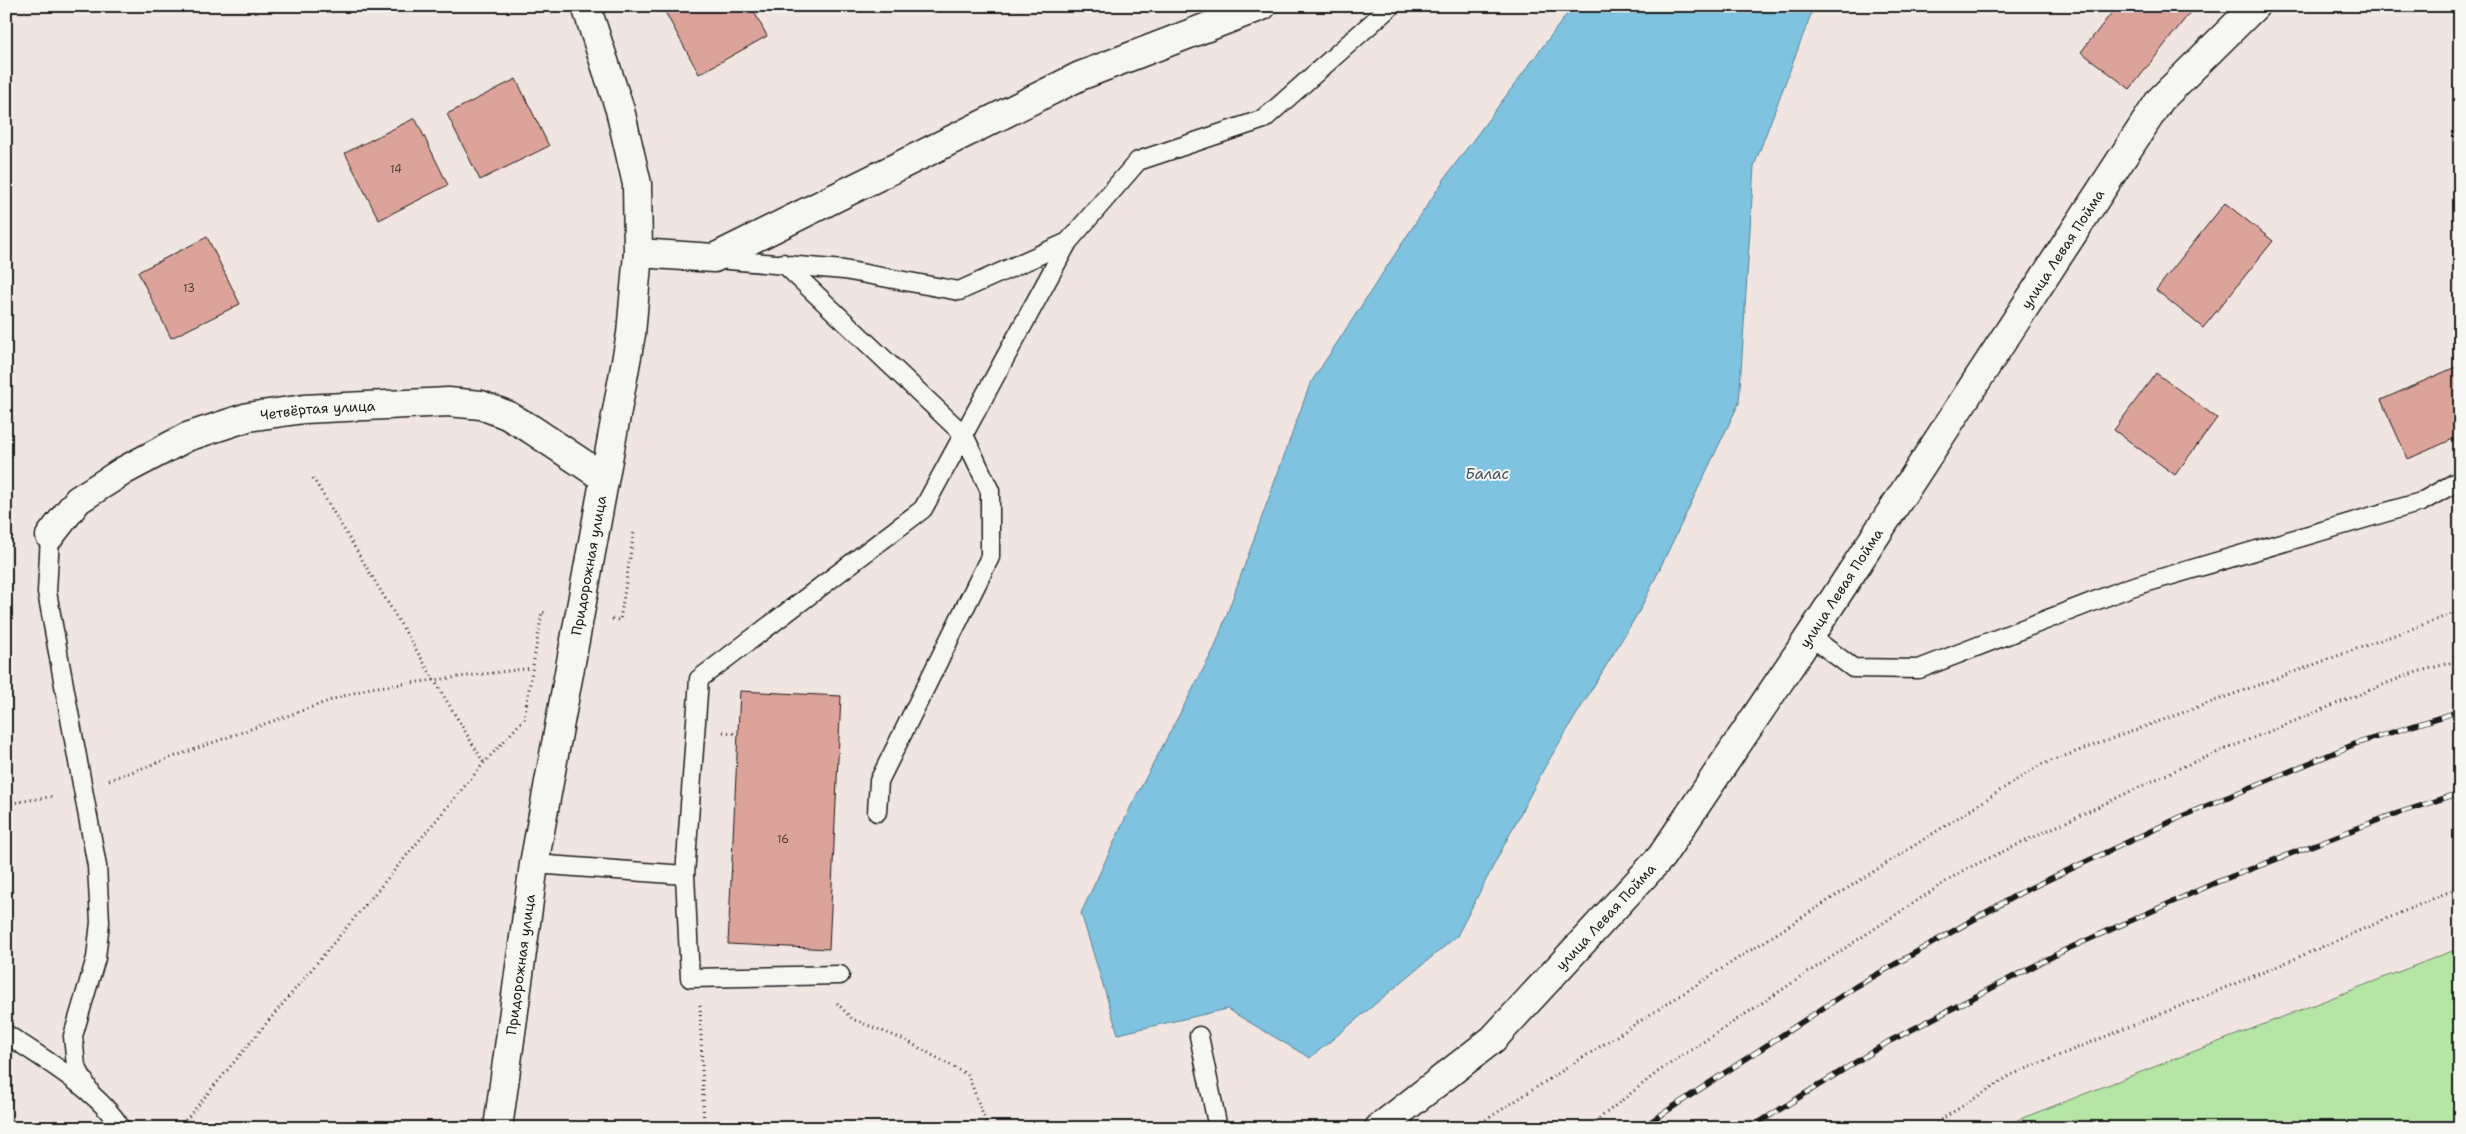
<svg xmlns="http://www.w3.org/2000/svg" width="2466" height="1134" font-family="'Shantell Sans',sans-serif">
  <rect width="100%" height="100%" fill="#f1e5e1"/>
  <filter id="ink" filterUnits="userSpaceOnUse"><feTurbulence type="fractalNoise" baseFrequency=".02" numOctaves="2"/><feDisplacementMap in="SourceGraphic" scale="10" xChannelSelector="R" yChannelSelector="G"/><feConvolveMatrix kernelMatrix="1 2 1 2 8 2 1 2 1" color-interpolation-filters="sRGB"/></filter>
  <g filter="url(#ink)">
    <polygon fill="#b5e6a6" stroke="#688161" points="2460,948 2460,1128 1997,1128"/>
    <polygon fill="#7fc3e0" stroke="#578092" points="1573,6 1814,6 1754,166 1739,403 1641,608 1543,770 1457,936 1310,1058 1227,1009 1118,1034 1081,913 1131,806 1215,647 1310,384 1447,175"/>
    <g fill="#dca39b" stroke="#1c1c1c">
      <polygon points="667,6 751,6 767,36 699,74 663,8"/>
      <polygon points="2117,6 2195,6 2130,89 2081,52"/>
      <polygon points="516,79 549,146 480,180 447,114"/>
      <polygon points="415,118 448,185 379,220 345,153"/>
      <polygon points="2225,203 2273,241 2203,328 2156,290"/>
      <polygon points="207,237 240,304 171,338 138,272"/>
      <polygon points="2460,365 2460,436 2408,459 2381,400"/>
      <polygon points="2156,373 2217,418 2175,475 2114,430"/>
      <polygon points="740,691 841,696 829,949 728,944"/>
    </g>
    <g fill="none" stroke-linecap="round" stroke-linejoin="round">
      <defs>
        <g id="service">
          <polyline points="717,259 844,270 959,291 1068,242"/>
          <polyline points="783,263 964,435 990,491 990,557 879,781 877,812"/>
          <polyline points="50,536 47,592 97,866 100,922 96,958 73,1036 76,1066 91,1094"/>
          <polyline points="1810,636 1853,668 1919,669 2131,587 2421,502 2460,480"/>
          <polyline points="534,864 685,875"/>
          <polyline points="840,975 690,978 685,875 699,679 923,509 1068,242 1138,161 1264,119 1391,6"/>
          <path d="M6,1034C42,1058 99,1091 121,1128"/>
          <polyline points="1199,1036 1218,1128"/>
        </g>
        <g id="minor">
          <polyline points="638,253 714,258 1080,76 1262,6"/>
          <path id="s1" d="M50,536L78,500L125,470L187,437L248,417L304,409L448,402L481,405L507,415L531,429L603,477"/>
          <path id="s2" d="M1379,1128L1493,1039L1661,857L1810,636L2160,100L2255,6"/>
        </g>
        <g id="secondary">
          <path id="s3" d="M498,1128L534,864L631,334L638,253L637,184L620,110L586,6"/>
        </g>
      </defs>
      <use href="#service" stroke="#1c1c1c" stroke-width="21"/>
      <use href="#minor" stroke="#1c1c1c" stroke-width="31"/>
      <use href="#secondary" stroke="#1c1c1c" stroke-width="31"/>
      <g stroke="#1c1c1c" stroke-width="3" stroke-dasharray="1 4" stroke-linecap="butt">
        <polyline points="313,478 484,763"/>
        <polyline points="612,619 620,620 634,532"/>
        <polyline points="723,732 738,734"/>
        <polyline points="109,780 337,698 370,688 532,668"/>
        <polyline points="6,804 55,796"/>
        <polyline points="837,1003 852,1019 905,1040 968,1075 988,1128"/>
        <polyline points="700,1005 704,1128"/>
        <polyline points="179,1128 484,763 524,719 542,612 546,613"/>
        <polyline points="1473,1128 2040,765 2460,611"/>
        <polyline points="1587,1128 1659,1071 1962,871 2182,767 2407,675 2460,660"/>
        <polyline points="1928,1128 2011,1075 2271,969 2460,887"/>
      </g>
      <use href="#service" stroke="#f6f6f2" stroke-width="18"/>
      <use href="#minor" stroke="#f6f6f2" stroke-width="28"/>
      <use href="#secondary" stroke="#f6f6f2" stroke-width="28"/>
      <defs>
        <g id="rail">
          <polyline points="1641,1128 1855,987 2022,892 2187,814 2355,744 2460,711"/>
          <polyline points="1750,1128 1888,1042 2063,951 2217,882 2389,816 2460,793"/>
        </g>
      </defs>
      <use href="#rail" stroke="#1c1c1c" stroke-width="5.5"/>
      <use href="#rail" stroke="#f6f6f2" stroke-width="4" stroke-dasharray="11" stroke-linecap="butt"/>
    </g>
  </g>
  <g text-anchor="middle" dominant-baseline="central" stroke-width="4" stroke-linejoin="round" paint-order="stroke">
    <g font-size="11" fill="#4c3e3c">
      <text x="396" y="169">14</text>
      <text x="189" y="288">13</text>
      <text x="783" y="839">16</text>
    </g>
    <g font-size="14" fill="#1c1c1c" stroke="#f6f6f2">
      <text stroke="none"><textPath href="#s2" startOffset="1121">улица Левая Пойма</textPath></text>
      <text stroke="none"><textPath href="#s1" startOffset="306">Четвёртая улица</textPath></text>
      <text stroke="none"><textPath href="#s3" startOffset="570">Придорожная улица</textPath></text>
      <text stroke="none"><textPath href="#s2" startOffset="716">улица Левая Пойма</textPath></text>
      <text stroke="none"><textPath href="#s2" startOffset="311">улица Левая Пойма</textPath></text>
      <text stroke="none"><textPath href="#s3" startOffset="165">Придорожная улица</textPath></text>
    </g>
    <g font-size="15" font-style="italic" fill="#3f5661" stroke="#f6f6f2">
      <text x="1487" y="474">Балас</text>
    </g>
  </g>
  <rect width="2466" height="1134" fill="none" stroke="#f6f6f2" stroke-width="25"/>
  <rect x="12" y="12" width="2441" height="1109" fill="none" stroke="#1c1c1c" stroke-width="2" filter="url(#ink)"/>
</svg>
